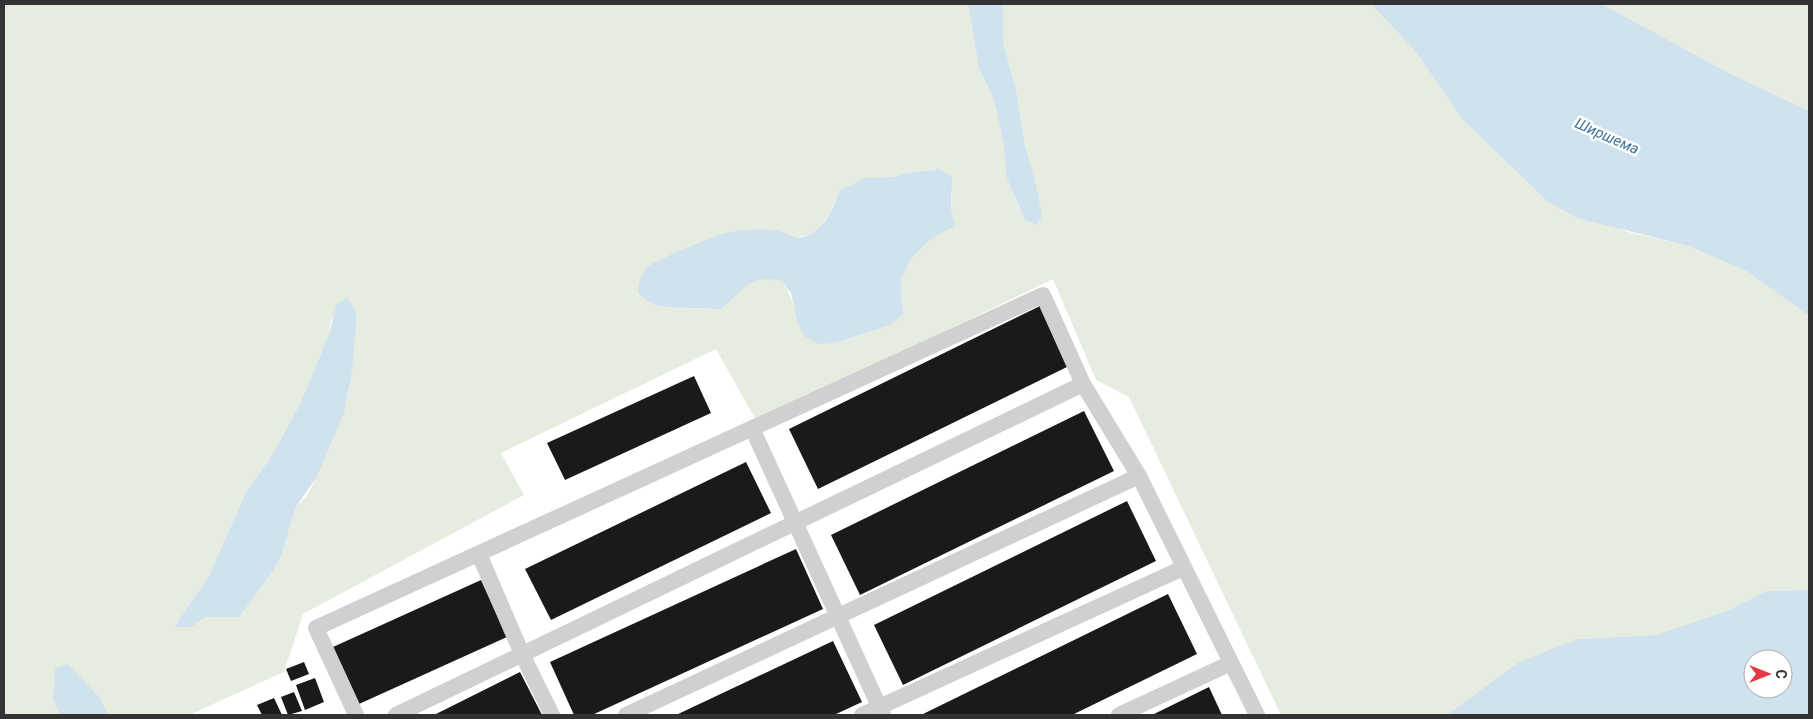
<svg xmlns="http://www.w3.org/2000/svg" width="1813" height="719" font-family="Roboto,sans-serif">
  <rect width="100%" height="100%" fill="#fff"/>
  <g fill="#e6ecdf" fill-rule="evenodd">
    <path d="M4,4H968L979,68L994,100L1004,146L1006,176L1025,220L1038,198L1035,180L1025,146L1017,94L1003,42V4H1371L1415,51L1463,120L1547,201L1628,232L1688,246L1748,272L1809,316V590L1766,591L1729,610L1656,635L1578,639L1447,715H1281L1129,397L1096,380L1053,279L757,422L716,349L501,453L524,495L303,614L284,672L189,715H107L68,664L53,683L60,715H4ZM939,169L952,193L951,210L956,226C932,236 910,253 902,279C899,288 903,304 904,314L890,325L837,342L805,337C796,318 794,297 782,281C749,275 743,289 720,310C700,306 669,311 651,303C647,301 642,296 638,293C645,283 651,269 659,261C668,252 758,231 774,231C780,230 785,236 791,237C819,240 831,213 839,191L864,178L893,177L908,173ZM356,311L351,379L348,396L336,428L316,478L308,494L296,507L281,556L273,571L239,616L205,617L174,627L209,576L245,494L271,457L301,402L329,334L331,319Z"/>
    <polygon points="1602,4 1809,4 1809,111 1727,72"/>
  </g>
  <g fill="#cfe2ee" fill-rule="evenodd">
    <polygon points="968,4 1003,4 1003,42 1017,94 1025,146 1035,180 1042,216 1037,225 1025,220 1006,176 1004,146 994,100 979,68"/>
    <polygon points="1371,4 1602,4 1727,72 1809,111 1809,316 1748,272 1688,246 1577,218 1547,201 1463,120 1415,51"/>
    <path d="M939,169L952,176L951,210L956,226C932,236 910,253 902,279C899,288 903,304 904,314L890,325L872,331L837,342L819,344L805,337L798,324L791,293L782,281C749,274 743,291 720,310C700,306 669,311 651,303C647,301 642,296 638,293C639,283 640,276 646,268C652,261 719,234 731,232C744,229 759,229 773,230C785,231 793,241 806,236C825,228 833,210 839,191L864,178L893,177L908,173Z"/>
    <polygon points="347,297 356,311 356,328 351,379 344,413 316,478 296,507 281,556 273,571 239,617 205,617 191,627 174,627 209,576 245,494 271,457 301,402 329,334 336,306"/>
    <path d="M1809,590V715H1447L1519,662L1578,639L1656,635L1729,610L1766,591ZM1753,659H1783V689H1753Z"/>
    <polygon points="68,664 101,699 108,715 60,715 53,699 55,668"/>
  </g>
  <g fill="#1a1a1a">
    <polygon points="1042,305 1071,365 818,489 789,429"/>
    <polygon points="694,376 711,413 565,480 547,443"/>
    <polygon points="1084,411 1114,471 860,595 831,535"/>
    <polygon points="746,462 771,513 551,620 525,569"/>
    <polygon points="1127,501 1156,561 903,685 874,625"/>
    <polygon points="796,549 823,609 592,715 574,715 550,662"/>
    <polygon points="481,580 507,637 359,704 333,647"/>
    <polygon points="1168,594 1197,654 1072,715 921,715"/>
    <polygon points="833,641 862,702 834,715 676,715"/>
    <polygon points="304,662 309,674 291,681 286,669"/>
    <polygon points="520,672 542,715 434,715"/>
    <polygon points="315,678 324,702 305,710 296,685"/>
    <polygon points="1209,687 1222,715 1152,715"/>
    <polygon points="294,692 302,711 288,715 281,697"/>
    <polygon points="274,698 282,715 262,715 257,705"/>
  </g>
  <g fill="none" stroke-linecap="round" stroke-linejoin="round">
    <g stroke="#d0d0d0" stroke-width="16">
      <polyline points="752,428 883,715"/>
      <polyline points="479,554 522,654 552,715"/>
      <polyline points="356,715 316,628 1043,295 1083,384"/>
      <polyline points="396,715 1083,384 1139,476 1257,715"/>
      <polyline points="626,715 1139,476"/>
      <polyline points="862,715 1183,568"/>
      <polyline points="1119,715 1231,663"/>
    </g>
  </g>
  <g text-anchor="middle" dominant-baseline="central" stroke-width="5" stroke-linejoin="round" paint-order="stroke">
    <g font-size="15" font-style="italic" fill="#3f7597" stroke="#fff">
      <text transform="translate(1607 136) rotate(24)">Ширшема</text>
    </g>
  </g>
  <rect width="1813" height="719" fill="none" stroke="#333333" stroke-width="10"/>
  <g transform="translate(1768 674) rotate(90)"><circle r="24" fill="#ffffff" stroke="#adadad"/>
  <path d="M0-4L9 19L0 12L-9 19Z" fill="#e63946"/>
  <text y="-8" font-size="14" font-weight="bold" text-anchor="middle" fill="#333333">С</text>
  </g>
</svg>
